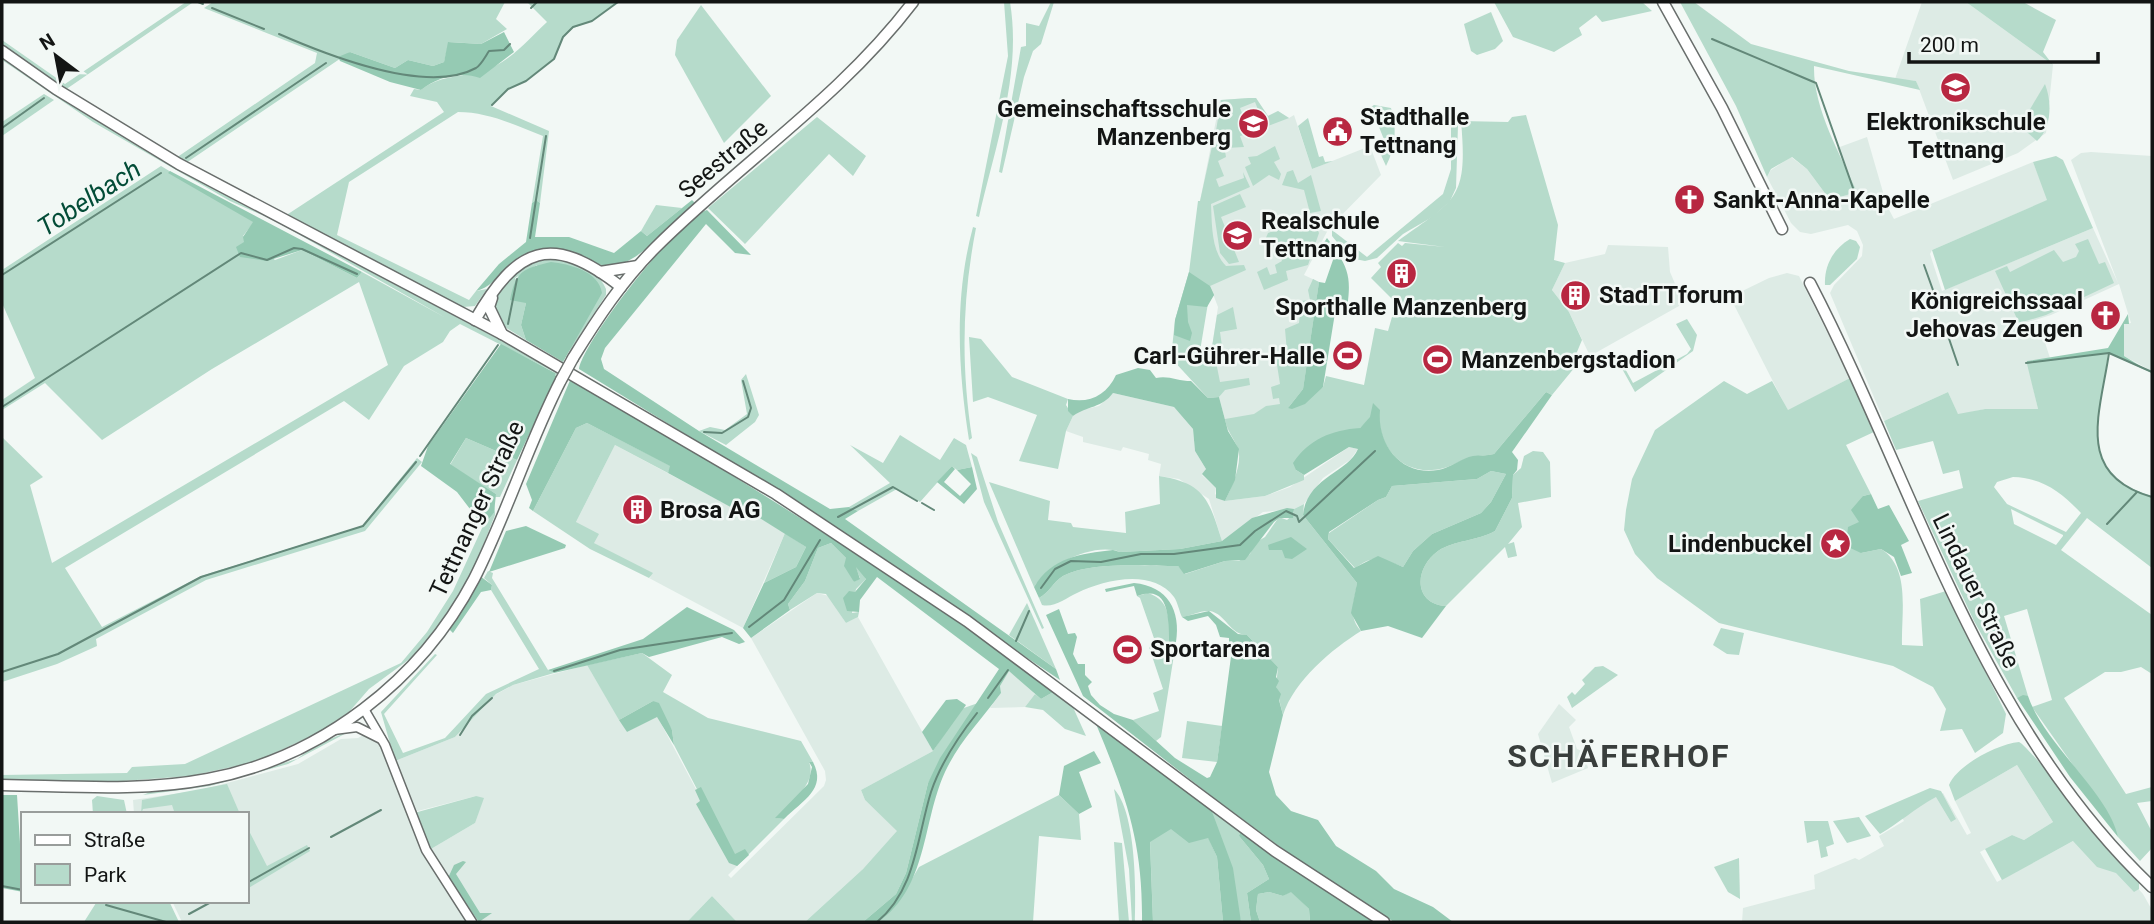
<svg xmlns="http://www.w3.org/2000/svg" width="2154" height="924" font-family="Roboto,sans-serif">
  <rect width="100%" height="100%" fill="#f2f8f5"/>
  <g fill="#ddebe5">
    <polygon points="1922,2 1966,2 2053,65 2046,133 2018,153 1953,180 1916,81 1895,79"/>
    <polygon points="1249,98 1256,98 1268,116 1278,111 1289,118 1294,115 1312,169 1370,146 1381,175 1329,228 1304,275 1319,282 1303,389 1275,422 1228,431 1219,397 1224,390 1220,390 1211,354 1218,307 1210,286 1200,201 1220,100"/>
    <polygon points="1867,137 1887,206 1894,219 2033,162 2048,200 1932,250 1930,254 1942,291 2093,228 2118,283 2071,160 2081,153 2091,152 2152,156 2152,371 2124,356 2124,324 2131,323 2119,284 2051,315 2000,331 2038,321 2050,358 2027,361 2038,409 1985,409 1958,415 1948,392 1884,421 1830,293 1834,285 1862,256 1863,245 1857,231 1848,225 1811,234 1800,232 1791,223 1767,177 1771,170 1791,157 1807,169 1830,200 1856,192 1837,148"/>
    <polygon points="1608,245 1668,247 1670,272 1682,300 1679,306 1590,356 1569,312 1552,290 1565,263 1605,254"/>
    <polygon points="1787,273 1799,276 1850,378 1788,411 1730,297 1769,278"/>
    <polygon points="1113,393 1174,407 1193,429 1195,451 1206,469 1202,475 1216,488 1215,494 1225,501 1265,496 1290,487 1349,447 1358,449 1350,460 1323,478 1304,504 1294,509 1263,512 1222,541 1209,499 1179,479 1159,476 1161,464 1148,460 1149,454 1123,447 1121,451 1083,442 1083,437 1066,431 1073,416 1081,410 1099,406"/>
    <polygon points="615,445 735,509 738,505 785,533 743,628 649,578 651,577 594,543 576,522"/>
    <polygon points="817,593 829,596 846,623 858,617 933,751 861,790 865,800 898,831 863,869 805,922 737,922 712,896 687,922 477,922 431,849 475,823 476,796 414,812 395,761 455,737 495,695 513,685 587,665 627,732 657,716 737,866 728,875 731,878 824,786 826,780 825,771 751,638"/>
    <polygon points="1009,670 1035,694 1025,707 990,708 1001,693 1000,686"/>
    <polygon points="1559,704 1576,720 1569,727 1577,749 1584,752 1588,768 1552,783 1538,734"/>
    <polygon points="372,730 389,762 421,846 469,922 182,922 172,901 247,901 247,814 134,814 133,800 201,790 298,764 341,739 358,738"/>
    <polygon points="2017,765 2053,822 2024,840 2012,835 1980,852 1997,882 2088,833 2143,894 2152,910 2152,922 1742,922 1743,908 1815,889 1814,875 1855,858 1859,860 1884,846 1879,836 1904,821 1901,816 1943,793 1967,835 1971,833 1955,801"/>
  </g>
  <g fill="#b6dbcb" fill-rule="evenodd">
    <polygon points="186,2 192,3 65,90 2,45 2,40 65,84"/>
    <polygon points="213,2 505,2 496,19 507,29 481,44 449,42 444,62 433,66 408,60 395,68 350,52 186,163 176,158 315,63 317,53 204,8"/>
    <path d="M527,2H618L592,21L573,28L563,37L554,59L526,81L508,89L491,106L549,131L540,203L536,200L532,203L543,136C515,125 488,112 458,112L349,182L337,235L469,300L476,291L487,289L475,306L463,307L285,216L444,112L437,102L410,96L414,89L421,90C442,73 469,78 493,67C513,58 531,37 547,22Z"/>
    <path d="M1004,2H1010C1022,75 995,146 979,217L976,216L1008,56Z"/>
    <polygon points="1051,2 1054,2 1041,44 1033,51 1024,77 1002,173 999,172 1021,47 1026,46 1026,23 1039,26"/>
    <polygon points="1494,2 1642,2 1652,11 1602,22 1596,15 1579,28 1582,35 1554,52 1513,37"/>
    <path d="M1680,2H1694L1751,44L1849,71L1916,81L1920,90L1814,66C1813,108 1840,154 1857,192L1830,200L1807,169L1792,157L1771,169L1767,177L1736,106Z"/>
    <polygon points="1966,2 2023,2 2056,20 2043,52 2053,65"/>
    <polygon points="701,5 771,96 724,143 675,55 677,40"/>
    <polygon points="1491,12 1503,41 1495,49 1477,55 1471,51 1464,24"/>
    <polygon points="2,56 141,147 264,216 230,201 93,122 2,60"/>
    <path d="M2045,84C2052,102 2052,127 2037,141L2020,126Z"/>
    <polygon points="44,94 54,100 2,136 2,122"/>
    <polygon points="1249,98 1256,98 1268,116 1278,111 1289,118 1265,127 1255,102 1240,108 1250,133 1240,136 1244,147 1227,148 1215,137 1221,100"/>
    <path d="M1374,105L1391,108C1397,128 1396,147 1386,166L1381,155L1389,152L1371,107Z"/>
    <path d="M1526,115L1558,225L1554,260L1565,263L1552,290L1569,312L1582,340L1574,359L1575,367L1552,395L1546,392L1494,454C1486,456 1480,455 1473,457C1460,459 1448,470 1432,470C1397,472 1377,442 1379,410L1360,428L1296,470L1304,475V480L1265,496L1225,501C1232,486 1244,461 1237,446C1232,436 1227,430 1225,419L1254,414L1266,406L1280,404L1279,398L1273,399L1271,387L1280,384L1275,352H1287L1285,329L1299,323L1301,301L1310,300L1308,290L1313,279L1319,282L1303,389L1288,408L1323,387L1326,376L1364,385L1375,328L1388,331L1396,303L1371,278L1381,267L1378,263L1398,243L1402,246L1405,243L1445,247L1398,241C1456,199 1468,200 1461,121L1508,122L1512,117Z"/>
    <polygon points="817,117 866,156 853,176 829,154 745,244 708,208"/>
    <polygon points="1308,118 1319,157 1323,156 1325,162 1333,161 1312,169 1298,126"/>
    <polygon points="1458,125 1456,188 1450,201 1434,216 1403,234 1377,258 1365,261 1350,258 1332,236 1332,230 1367,257 1443,194 1451,169 1451,126"/>
    <path d="M1213,142L1225,151L1226,157L1218,161L1224,176L1216,179L1219,187L1244,178L1243,172L1250,187L1211,204C1212,224 1211,251 1226,266L1244,265L1246,270L1210,286L1214,295L1208,303L1200,351L1211,353L1217,315L1233,307L1237,329L1220,332L1224,360L1216,362L1220,382L1249,378L1250,385L1225,390L1219,397L1208,398L1171,358L1175,320L1189,272L1198,201H1200Z"/>
    <polygon points="1275,146 1280,159 1274,162 1281,174 1279,180 1269,175 1253,186 1245,167 1251,164 1248,157 1257,156"/>
    <polygon points="2056,156 2063,160 2093,228 1945,290 1932,250 2047,200 2033,162"/>
    <polygon points="161,166 254,222 243,236 275,260 302,250 357,278 362,272 446,318 284,226 559,371 556,376 554,372 460,324 450,331 443,342 404,366 369,420 344,401 65,568 102,627 201,576 362,526 417,458 422,462 365,531 206,580 96,639 97,646 57,664 2,682 2,437 43,477 30,485 52,563 388,365 359,282 212,369 102,440 45,383 2,410 2,400 35,378 2,303 2,270"/>
    <polygon points="1293,170 1298,183 1311,175 1321,211 1310,213 1304,190 1282,185 1287,172"/>
    <polygon points="1240,194 1246,207 1221,217 1239,262 1229,264 1220,253 1213,206"/>
    <polygon points="656,205 682,208 647,236 641,231"/>
    <polygon points="1267,213 1286,220 1292,230 1309,223 1315,224 1319,233 1308,265 1286,271 1288,280 1264,290 1257,272 1267,267 1270,275 1277,273 1275,265 1282,261 1274,239 1265,240 1268,233 1278,229 1275,221 1265,217"/>
    <path d="M973,227L976,228C962,300 961,366 972,438L969,440C958,369 954,297 973,227Z"/>
    <path d="M1850,239L1856,241L1860,247L1857,259L1830,285H1825C1824,266 1833,249 1850,239Z"/>
    <polygon points="2088,239 2099,264 2105,262 2114,283 2046,315 2019,323 1995,271 2007,266 2010,272 2054,250 2063,262 2076,257 2079,251 2075,244"/>
    <path d="M542,258C564,258 596,265 606,289V295L569,352L572,343L537,265L515,278L526,303L521,325L526,340L500,324L493,306L494,299L514,271Z"/>
    <polygon points="1687,319 1697,335 1693,351 1635,392 1615,356 1622,352 1618,356 1633,383 1687,354 1691,349 1676,324"/>
    <polygon points="969,337 981,339 1012,377 1068,399 1066,405 1073,416 1066,431 1058,469 1019,461 1037,415 988,397 973,402"/>
    <path d="M2108,353C2101,414 2073,474 2152,496V568L2087,518L2061,550L2152,615V674L2141,667L2121,672H2105L2064,698L2126,794L2152,787V801L2137,803L2152,832V848L2140,861L2118,837L2097,799L2032,707L2052,700L2027,609L2004,616L2028,696L2017,698L1974,621L1918,501L1963,488L1959,470L1943,474L1933,441L1896,450L1884,421L1948,392L1958,414L1985,409H2038L2027,364ZM2013,477C2043,478 2061,492 2081,513L2066,532L2007,504L1994,487L1997,482ZM2011,509L2063,535V536L2056,545L2014,524Z"/>
    <polygon points="746,374 759,415 755,422 726,445 699,431 710,427 725,430 747,414 741,380"/>
    <path d="M1850,378L1876,431L1846,445L1871,494L1863,496L1859,522L1861,553L1881,549C1911,568 1901,613 1902,645L1923,646L1920,599L1946,591L2006,714L2003,733L1975,753L1962,729L1940,731L1946,709L1933,687L1893,666L1719,623L1657,578L1635,554L1624,530L1626,510L1632,479L1655,430L1724,381L1747,394L1772,381L1788,410Z"/>
    <polygon points="587,423 671,466 668,473 615,445 576,522 599,534 594,543 653,573 649,578 590,549 533,511 576,428"/>
    <polygon points="900,435 940,460 954,438 966,445 972,467 957,470 952,466 920,502 897,489 858,511 849,507 890,483 850,445 883,463"/>
    <polygon points="466,438 517,460 500,497 495,497 496,494 450,465"/>
    <path d="M1533,451L1543,452L1550,462L1551,497L1518,503L1522,527L1508,544L1514,542L1517,556L1508,558L1505,547L1446,606C1413,604 1414,568 1438,551C1454,540 1478,541 1495,531L1512,498L1513,475L1521,468L1524,456Z"/>
    <polygon points="971,453 977,457 998,522 1044,628 1042,629 984,502"/>
    <path d="M1491,471L1506,474L1491,502L1481,513L1432,534L1413,551L1403,567C1381,559 1377,553 1355,568L1328,539L1329,533L1378,500L1386,497L1392,486L1477,479Z"/>
    <path d="M1159,476C1205,483 1209,500 1222,541L1180,549L1120,552C1093,542 1048,565 1034,587L989,482L1050,501L1048,520L1071,523L1073,527L1126,533L1125,512L1160,504Z"/>
    <polygon points="495,503 495,515 471,576 438,629 411,658 369,689 349,712 318,733 255,762 190,776 123,781 2,782 2,775 127,773 132,767 185,764 401,663 427,632 453,591 483,526 494,513"/>
    <path d="M1304,504L1303,515L1357,583C1355,601 1347,616 1361,631C1332,649 1294,681 1283,715L1276,687L1278,667L1247,635C1230,635 1226,614 1210,611C1201,610 1190,616 1182,617C1179,611 1178,603 1174,597C1152,568 1104,580 1077,593C1066,598 1054,608 1042,605L1039,598C1049,593 1053,582 1063,576C1091,561 1147,566 1178,566L1185,574L1225,561H1239L1250,554L1255,543L1265,537L1279,517L1287,520L1294,514V509Z"/>
    <polygon points="785,533 806,547 796,567 764,583"/>
    <polygon points="831,543 846,558 854,582 860,578 855,566 862,570 866,579 856,589 852,613 859,612 858,617 846,623 826,594 817,593 790,610 788,604 805,581 818,548"/>
    <polygon points="488,571 493,573 492,578 548,670 554,673 513,685 496,694 455,737 395,761 381,712 435,654 437,655 384,714 403,753 445,738 486,694 539,669 491,590 492,585 484,578"/>
    <path d="M1148,593C1173,601 1168,623 1169,644L1176,642L1161,737L1156,741L1133,720L1159,711L1153,693L1163,689L1149,647L1156,644L1140,598L1137,596Z"/>
    <polygon points="1027,603 1056,669 1009,635"/>
    <polygon points="1721,628 1744,633 1739,655 1727,654 1713,645"/>
    <path d="M642,653L672,675L663,692L708,718L801,741L813,762H809C818,784 789,803 776,818L784,819L737,866L674,745L672,730L653,701L619,720L587,665Z"/>
    <polygon points="1603,666 1618,675 1572,708 1567,697 1572,692 1575,695 1585,684 1582,680 1595,667"/>
    <polygon points="1055,691 1072,705 1086,736 1065,729 1043,710 1025,707 1035,694 1041,699"/>
    <polygon points="978,703 928,783 906,873 896,894 863,922 805,922 863,869 897,831 865,800 861,790 933,751 961,709"/>
    <polygon points="1187,721 1222,726 1217,762 1182,758"/>
    <polygon points="354,729 288,764 210,786 143,795 155,790 223,781 297,759 316,745"/>
    <path d="M2019,742C2028,745 2123,862 2139,880V889L2134,892L2116,873L2097,867L2073,841L2002,880L1985,849L2012,835L2024,840L2053,822L2017,765L1955,801L1949,785C1957,765 1998,744 2019,742Z"/>
    <polygon points="227,784 240,814 175,814 172,805 143,809 141,814 142,800"/>
    <path d="M1930,788L1941,791L1956,819L1951,822L1936,797C1914,809 1899,823 1880,834L1865,816Z"/>
    <path d="M1114,789C1136,812 1136,889 1135,922H1132L1129,869Z"/>
    <polygon points="1059,795 1079,814 1081,840 1039,836 1033,922 878,922 897,904 919,867"/>
    <polygon points="97,796 124,800 127,814 93,814 92,800"/>
    <polygon points="476,796 484,798 475,823 431,849 414,813"/>
    <polygon points="1211,809 1240,832 1239,836 1263,865 1269,879 1247,893 1251,922 1241,922"/>
    <polygon points="1859,817 1871,836 1847,843 1833,821"/>
    <polygon points="1804,821 1828,821 1834,844 1826,847 1828,856 1821,858 1818,840 1807,843"/>
    <polygon points="247,827 267,866 307,845 310,851 247,889"/>
    <polygon points="1171,828 1208,837 1217,857 1223,922 1153,922 1150,841"/>
    <polygon points="1114,842 1122,843 1129,922 1119,922"/>
    <polygon points="1739,858 1740,899 1728,892 1714,867"/>
    <polygon points="1291,891 1309,909 1310,922 1260,922 1256,910 1258,894 1269,892 1283,896"/>
    <polygon points="712,896 737,922 687,922"/>
    <polygon points="84,901 169,901 179,922 84,922 96,903"/>
  </g>
  <g fill="#95cab3" fill-rule="evenodd">
    <path d="M504,32L514,52L480,78C461,71 437,77 421,90L390,82L340,61L338,57L350,52L395,68L408,60L433,66L444,62L448,42L481,44Z"/>
    <polygon points="170,171 362,272 357,278 302,250 267,261 240,257 236,247 244,242 243,237 253,222 168,173"/>
    <path d="M536,200L540,203L535,237H569L614,253L641,231L647,236L692,200L696,204C676,221 631,272 605,266C581,260 564,245 538,251C508,258 497,287 476,291L499,264L526,242L532,203Z"/>
    <path d="M707,210L751,255L735,253L706,224L605,348L601,359L604,369L699,431L830,509L849,507L858,511L845,519L1056,669L1060,680L778,491L579,369C584,340 679,218 707,210Z"/>
    <path d="M1327,238C1350,269 1352,277 1346,315L1335,313L1323,387L1305,404L1292,409L1288,408L1303,389L1319,282L1325,283L1334,257L1323,244Z"/>
    <path d="M551,262C569,264 599,271 602,293L563,362L526,340L521,325L526,303L510,300C516,271 522,269 551,262Z"/>
    <polygon points="1189,272 1210,286 1214,295 1207,307 1187,305 1188,322 1192,333 1190,341 1174,335 1175,320"/>
    <polygon points="2128,314 2129,324 2124,324 2124,356 2152,373 2108,353 2027,364 2027,361 2108,348"/>
    <polygon points="501,344 555,373 556,377 517,460 466,438 450,464 496,494 494,513 483,526 457,492 421,466 428,446"/>
    <path d="M1138,368L1150,370L1156,378C1168,375 1178,381 1191,381L1208,398L1219,397L1228,431L1239,449L1235,480L1225,501L1216,498V488L1202,474L1206,469L1195,451L1193,429L1174,407L1113,393C1102,408 1087,406 1073,416L1068,411V399C1089,404 1107,395 1116,375Z"/>
    <path d="M571,378C737,477 899,576 1055,691L1041,699L1009,671L1000,686L1001,693C981,720 959,742 945,772C922,822 928,888 878,922H863L896,894L906,873L928,783L940,758L999,669L877,577L860,600L859,612L847,611L843,598L849,591L855,592L866,579L856,567L860,579L854,582L844,566L846,558L831,543L818,548L805,581L788,604L790,610L751,638L743,628L764,583L796,567L806,547L739,505L736,510L668,473L670,466L587,423L576,428L533,511L529,508L532,500L526,484Z"/>
    <path d="M1546,392L1552,395L1512,452L1518,460L1517,470L1513,475L1512,498L1495,531C1478,541 1454,540 1438,551C1414,568 1413,604 1446,606L1422,638L1388,626L1361,631L1351,613L1357,583L1303,515C1307,477 1348,473 1358,449L1349,447L1304,475L1296,470L1293,463C1309,439 1332,430 1360,428L1370,417L1373,403L1380,410C1377,444 1400,476 1438,470C1450,468 1462,458 1473,456C1480,455 1486,456 1494,454ZM1491,471L1506,474L1491,502L1481,513L1432,534L1413,551L1403,567L1378,556L1354,568L1328,539L1329,532L1378,500L1386,497L1392,486L1477,479Z"/>
    <polygon points="952,466 955,469 944,482 960,496 971,484 957,470 972,467 977,489 964,504 937,482"/>
    <polygon points="1871,494 1878,509 1889,505 1909,541 1901,545 1912,573 1901,576 1894,557 1881,549 1861,553 1846,546 1848,527 1859,522 1851,510 1863,496"/>
    <path d="M1287,508L1294,509L1293,518H1279L1274,522L1245,560L1225,561L1184,574L1178,566C1147,566 1091,561 1063,576C1053,582 1049,593 1039,598L1034,587C1052,557 1080,554 1113,550L1120,552L1180,549L1222,541L1252,518Z"/>
    <polygon points="526,526 566,545 565,548 489,572 506,531"/>
    <polygon points="1291,537 1307,549 1292,559 1285,558 1282,550 1269,550 1268,545"/>
    <polygon points="480,576 492,585 491,590 481,592 453,633 448,628"/>
    <path d="M1134,583C1168,586 1181,611 1176,642L1169,644C1168,623 1172,583 1137,596L1134,586L1106,592L1105,589Z"/>
    <polygon points="687,607 734,630 745,642 739,644 722,637 649,657 642,653 554,673 548,670 643,639"/>
    <polygon points="1059,609 1068,634 1075,633 1077,637 1073,654 1078,664 1085,664 1085,675 1092,682 1088,686 1091,695 1100,705 1114,714 1133,720 1175,758 1207,778 1210,777 1217,762 1232,649 1229,648 1229,638 1220,637 1216,625 1208,616 1188,621 1182,617 1209,611 1238,634 1247,635 1278,667 1276,677 1279,681 1276,687 1281,694 1279,700 1283,715 1269,772 1276,795 1291,811 1318,820 1336,846 1376,871 1394,889 1433,907 1453,922 1394,922 1314,872 1214,798 1083,696 1046,615"/>
    <path d="M2023,695L2028,696C2044,744 2109,793 2118,837L2070,777L2017,698Z"/>
    <polygon points="957,699 966,705 933,751 922,732 946,700"/>
    <polygon points="653,701 659,703 672,730 674,745 657,717 627,732 619,720"/>
    <path d="M1096,724L1211,809L1233,868L1241,922H1223L1217,857L1208,838L1189,843L1171,829L1150,842L1153,922H1142C1143,842 1126,796 1096,724Z"/>
    <polygon points="1094,751 1101,763 1079,772 1092,807 1079,814 1059,795 1064,766"/>
    <path d="M809,762H813C827,789 803,800 784,819L775,818L808,784L812,767Z"/>
    <polygon points="701,787 735,854 745,849 749,855 737,866 729,863 696,804 700,801 695,790"/>
    <polygon points="2,795 17,795 23,892 2,888"/>
    <polygon points="1240,832 1374,922 1310,922 1309,909 1291,892 1283,896 1269,892 1258,894 1256,910 1260,922 1251,922 1247,893 1269,879 1263,865 1239,836"/>
    <polygon points="463,861 466,862 456,874 480,913 492,913 479,922 448,878 454,865"/>
  </g>
  <g fill="none" stroke-linecap="round" stroke-linejoin="round">
    <g stroke="#638879" stroke-width="2">
      <polyline points="198,2 203,4"/>
      <polyline points="212,8 264,29"/>
      <polyline points="531,8 537,2"/>
      <path d="M279,34C327,55 427,95 476,68C481,65 485,57 489,51L504,50L510,44"/>
      <polyline points="1712,39 1816,83 1853,188"/>
      <polyline points="492,105 508,89 526,81 554,59 563,37 573,27 592,21 618,2"/>
      <polyline points="2,128 44,98"/>
      <polyline points="186,158 326,63"/>
      <polyline points="530,238 546,136"/>
      <polyline points="1924,265 1938,304"/>
      <polyline points="2,275 161,173"/>
      <polyline points="508,324 517,279"/>
      <polyline points="1945,327 1958,365"/>
      <path d="M2109,353C2100,414 2074,475 2152,497"/>
      <polyline points="2026,363 2109,353 2152,372"/>
      <polyline points="2,407 241,253 267,260 294,248 302,249 357,274"/>
      <polyline points="704,432 722,433 748,417 751,408 743,381"/>
      <polyline points="420,456 498,345"/>
      <polyline points="922,503 934,510"/>
      <polyline points="838,517 893,487 917,501"/>
      <polyline points="2107,524 2137,492"/>
      <polyline points="1041,588 1055,569 1071,561 1101,562 1141,554 1174,554 1240,545 1255,531 1286,511 1297,516 1299,522 1375,451"/>
      <polyline points="749,627 784,600 820,540"/>
      <polyline points="1016,641 1029,611"/>
      <polyline points="554,671 620,650 732,633"/>
      <polyline points="2,672 58,654 201,577 363,526 416,462"/>
      <polyline points="988,698 1008,670"/>
      <polyline points="460,735 472,716 492,698"/>
      <polyline points="331,837 381,810"/>
      <polyline points="247,883 309,848"/>
      <polyline points="2,886 23,890"/>
      <polyline points="106,905 166,922"/>
      <polyline points="189,914 213,901"/>
      <polyline points="172,922 175,922"/>
      <path d="M877,922C916,890 917,837 931,792C941,762 958,737 977,713"/>
    </g>
    <defs>
      <g id="minor">
        <polyline points="364,709 385,745 426,850 472,922"/>
        <polyline points="334,730 357,727 381,739"/>
      </g>
      <g id="major">
        <polyline points="1663,2 1722,108 1782,229"/>
        <polyline points="2,51 56,89 179,164 502,334 776,494 967,621 1275,851 1384,922"/>
        <polyline points="600,272 638,266"/>
        <path d="M1810,283C1917,489 1978,722 2152,887"/>
        <polyline points="492,298 489,307 502,334"/>
        <path d="M475,320C517,247 551,232 621,287"/>
        <path d="M573,358C597,319 622,281 655,248C740,163 840,98 913,2"/>
        <path d="M2,785C70,786 140,792 208,779C321,758 421,680 474,579C507,514 528,444 561,380"/>
      </g>
    </defs>
    <use href="#minor" stroke="#696e6c" stroke-width="11"/>
    <use href="#major" stroke="#696e6c" stroke-width="13"/>
    <use href="#minor" stroke="#fff" stroke-width="8"/>
    <use href="#major" stroke="#fff" stroke-width="10"/>
    <defs>
      <polyline id="major-bridge" points="561,380 573,358"/>
    </defs>
    <use href="#major-bridge" stroke="#696e6c" stroke-width="13" stroke-linecap="butt"/>
    <use href="#major-bridge" stroke="#fff" stroke-width="10"/>
  </g>
  <defs>
    <symbol id="school-disc" viewBox="-11 -11 22 22"><circle r="9.5" fill="#b82741" stroke="#f2f8f5"/><path d="M0-5L7-2L0 1L-7-2ZM-4 1L0 2.5L4 1V4Q0 6-4 4Z" fill="#fff"/></symbol>
    <symbol id="civic-disc" viewBox="-11 -11 22 22"><circle r="9.5" fill="#b82741" stroke="#f2f8f5"/><path d="M-.6-6.5H3V-4.5H.6V-3L4-1V1h2V6H-6V1h2V-1L-.6-3ZM-1.2 2.5V6h2.4V2.5Z" fill="#fff"/></symbol>
    <symbol id="church-disc" viewBox="-11 -11 22 22"><circle r="9.5" fill="#b82741" stroke="#f2f8f5"/><path d="M-1.2-6h2.4v3.5h3.3v2.4h-3.3V6h-2.4V-.1h-3.3v-2.4h3.3Z" fill="#fff"/></symbol>
    <symbol id="building-disc" viewBox="-11 -11 22 22"><circle r="9.5" fill="#b82741" stroke="#f2f8f5"/><path d="M-4-6H4V6H1V3H-1V6H-4ZM-2.5-4.3h1.7v1.8h-1.7ZM.8-4.3h1.7v1.8H.8ZM-2.5-1h1.7V.8h-1.7ZM.8-1h1.7V.8H.8Z" fill="#fff"/></symbol>
    <symbol id="stadium-disc" viewBox="-11 -11 22 22"><circle r="9.5" fill="#b82741" stroke="#f2f8f5"/><path d="M0-5a6.5 5 0 1 0 0 10a6.5 5 0 1 0 0-10ZM-3.5-1.8h7v3.6h-7Z" fill="#fff"/></symbol>
    <symbol id="sight-disc" viewBox="-11 -11 22 22"><circle r="9.5" fill="#b82741" stroke="#f2f8f5"/><path d="M0-6L1.8-2.2L6-1.7L2.9 1.2L3.7 5.4L0 3.3L-3.7 5.4L-2.9 1.2L-6-1.7L-1.8-2.2Z" fill="#fff"/></symbol>
  </defs>
  <g fill-rule="evenodd">
    <use href="#school-disc" x="1938" y="70" width="35" height="35"/>
    <use href="#school-disc" x="1236" y="106" width="35" height="35"/>
    <use href="#civic-disc" x="1320" y="114" width="35" height="35"/>
    <use href="#church-disc" x="1672" y="182" width="35" height="35"/>
    <use href="#school-disc" x="1220" y="218" width="35" height="35"/>
    <use href="#building-disc" x="1384" y="256" width="35" height="35"/>
    <use href="#building-disc" x="1558" y="278" width="35" height="35"/>
    <use href="#church-disc" x="2088" y="298" width="35" height="35"/>
    <use href="#stadium-disc" x="1330" y="338" width="35" height="35"/>
    <use href="#stadium-disc" x="1420" y="342" width="35" height="35"/>
    <use href="#building-disc" x="620" y="492" width="35" height="35"/>
    <use href="#sight-disc" x="1818" y="526" width="35" height="35"/>
    <use href="#stadium-disc" x="1110" y="632" width="35" height="35"/>
  </g>
  <g text-anchor="middle" dominant-baseline="central" stroke-width="5" stroke-linejoin="round" paint-order="stroke">
    <g font-size="24" font-weight="bold" fill="#131514" stroke="#f2f8f5" text-anchor="start">
      <text x="1231" y="109" text-anchor="end">Gemeinschaftsschule<tspan x="1231" dy="28">Manzenberg</tspan></text>
      <text x="1360" y="117">Stadthalle<tspan x="1360" dy="28">Tettnang</tspan></text>
      <text x="1956" y="122" text-anchor="middle">Elektronikschule<tspan x="1956" dy="28">Tettnang</tspan></text>
      <text x="1713" y="200">Sankt-Anna-Kapelle</text>
      <text x="1261" y="221">Realschule<tspan x="1261" dy="28">Tettnang</tspan></text>
      <text x="1599" y="295">StadTTforum</text>
      <text x="2083" y="301" text-anchor="end">Königreichssaal<tspan x="2083" dy="28">Jehovas Zeugen</tspan></text>
      <text x="1401" y="307" text-anchor="middle">Sporthalle Manzenberg</text>
      <text x="1325" y="356" text-anchor="end">Carl-Gührer-Halle</text>
      <text x="1461" y="360">Manzenbergstadion</text>
      <text x="660" y="510">Brosa AG</text>
      <text x="1812" y="544" text-anchor="end">Lindenbuckel</text>
      <text x="1150" y="649">Sportarena</text>
    </g>
    <g font-size="24" fill="#131514" stroke="#f2f8f5">
      <text transform="translate(723 159) rotate(-40)">Seestraße</text>
      <text transform="translate(477 509) rotate(-65)">Tettnanger Straße</text>
      <text transform="translate(1976 591) rotate(64)">Lindauer Straße</text>
    </g>
    <g font-size="26" font-style="italic" fill="#034c37" stroke="#f2f8f5">
      <text transform="translate(89 198) rotate(-33)">Tobelbach</text>
    </g>
    <g font-size="32" font-weight="bold" letter-spacing="2" fill="#393e3c" stroke="#f2f8f5">
      <text x="1619" y="756">SCHÄFERHOF</text>
    </g>
  </g>
  <rect width="2154" height="924" fill="none" stroke="#131514" stroke-width="7"/>
  <rect x="21" y="812" width="228" height="91" fill="#f2f8f5" stroke="#999d9b" stroke-width="2"/>
  <rect x="35" y="835" width="35" height="10" fill="#ffffff" stroke="#999d9b" stroke-width="2"/>
  <text x="84" y="847" font-size="21" fill="#131514">Straße</text>
  <rect x="35" y="864" width="35" height="21" fill="#b6dbcb" stroke="#999d9b" stroke-width="2"/>
  <text x="84" y="882" font-size="21" fill="#131514">Park</text>
  <g transform="translate(56 56) rotate(328)" stroke="#f2f8f5" stroke-width="5" paint-order="stroke">
  <path d="M0-5L12 26L0 18L-12 26Z" fill="#131514"/>
  <text y="-10" font-size="19" font-weight="bold" text-anchor="middle" fill="#131514">N</text>
  </g>
  <path d="M1909 52v10h189v-10" fill="none" stroke="#131514" stroke-width="3.5"/>
  <text x="1920" y="52" font-size="21" fill="#131514" stroke="#f2f8f5" stroke-width="5" paint-order="stroke">200 m</text>
</svg>
